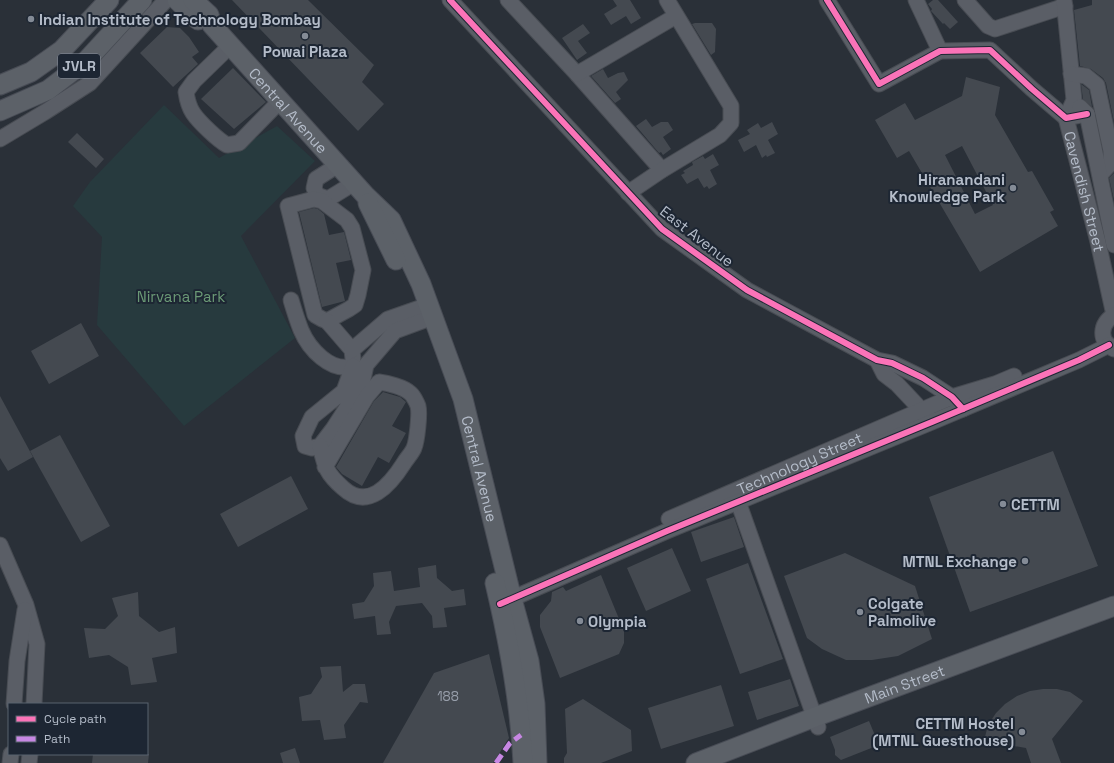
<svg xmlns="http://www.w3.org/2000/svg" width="1114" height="763" font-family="'Space Grotesk',sans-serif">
  <rect width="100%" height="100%" fill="#2a3038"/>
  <polygon fill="#273a3e" points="164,105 219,158 277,126 315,161 241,236 295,338 184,426 97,325 102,237 73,206 90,182"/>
  <g fill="#444950" fill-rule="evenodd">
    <polygon points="232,0 308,0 374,65 362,82 384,104 358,131"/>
    <polygon points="613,0 630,0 641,18 631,24 626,16 611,25 604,14 617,6"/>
    <polygon points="933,0 938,0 958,22 950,29 944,23 943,24 931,11 932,9 928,4"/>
    <polygon points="1092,0 1114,0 1114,122 1106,83 1103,78 1091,69 1080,66 1074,10 1092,5"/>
    <polygon points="695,23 712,23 716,29 715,52 711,55 692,24"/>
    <polygon points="583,24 590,33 578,41 587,53 577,60 562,38"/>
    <polygon points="167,27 180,28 189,37 199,52 192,57 198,64 173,87 140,53"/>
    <polygon points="233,68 266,102 234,129 201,99"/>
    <polygon points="603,69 608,78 618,73 624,72 628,80 616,92 621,99 615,103 591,76"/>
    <path d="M966,77L1000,87L995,115L1028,172L1032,171L1054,210L1050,212L1058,226L980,272L909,151L897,158L875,120L905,103L915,120L962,96ZM962,146L993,205L975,214L945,155Z"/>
    <polygon points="1081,84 1089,90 1092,107 1083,99"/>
    <polygon points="646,119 652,127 661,122 668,122 673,130 663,137 671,149 663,155 661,152 659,153 636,126"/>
    <polygon points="772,122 778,134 768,140 775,153 767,157 766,155 762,158 756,145 744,152 738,140 750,134 747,130 758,123 761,128"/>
    <polygon points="77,133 104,159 96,168 68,142"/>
    <polygon points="713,154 719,165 710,170 717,184 709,189 707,186 704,188 698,178 687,184 681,175 685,173 683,171 693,165 692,162 703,156 705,159"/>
    <polygon points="1114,173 1114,200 1109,178"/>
    <polygon points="314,208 318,209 324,214 329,235 344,232 351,260 336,263 345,301 322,307 299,212"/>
    <polygon points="81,323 99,356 49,384 31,351"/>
    <polygon points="383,392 400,397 406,402 392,426 406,433 389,463 378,457 362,486 342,474 336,467 374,401"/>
    <polygon points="0,396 33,457 8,471 0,458"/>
    <polygon points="60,435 110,526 81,542 30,451"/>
    <polygon points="1053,451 1098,566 970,612 929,497"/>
    <polygon points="291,476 308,509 238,547 220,514"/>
    <polygon points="734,517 744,547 701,562 691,532"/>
    <polygon points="672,548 691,591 646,611 627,568"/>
    <polygon points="845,553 915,586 932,639 898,656 872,660 846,660 822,649 807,638 784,576"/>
    <polygon points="748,563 783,659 740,674 706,579"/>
    <polygon points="436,565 437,578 452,591 464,589 466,605 444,608 447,627 433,628 432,616 422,603 396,606 389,622 391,634 377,635 375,616 354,619 352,604 364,602 374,586 373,573 391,571 394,591 420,587 418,568"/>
    <polygon points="601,575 624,631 624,643 619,654 560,678 540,627 540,615 551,601 552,592 563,587 566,591"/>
    <polygon points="138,592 139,616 159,632 175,627 177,653 152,658 157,682 131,685 128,667 109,655 89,658 84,628 105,629 118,616 112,598"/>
    <polygon points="489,654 509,738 493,763 383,763 434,673"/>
    <polygon points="341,666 343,692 353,684 365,684 368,703 360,702 344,725 346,738 324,740 320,720 302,721 299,697 311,694 322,677 320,667"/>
    <polygon points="790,679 799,706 757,720 748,692"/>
    <polygon points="721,685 734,726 661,749 648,708"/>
    <polygon points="1043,689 1057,689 1070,692 1083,701 1052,739 1061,763 1031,763 1026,748 984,741 988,725 996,713 1005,704 1017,696 1030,691"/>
    <polygon points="583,699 631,730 632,751 601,763 564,763 564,758 567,753 565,709"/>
    <polygon points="869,721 879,745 841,760 835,755 835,750 830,737"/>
    <polygon points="295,748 300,763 283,763 280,753"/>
    <polygon points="93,754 149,754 148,763 92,763"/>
  </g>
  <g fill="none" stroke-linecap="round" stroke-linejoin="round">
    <defs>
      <g id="minor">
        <polyline points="450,0 662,229 747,290 877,360 892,363 923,378 952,397 963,409"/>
        <polyline points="508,0 577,74 662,170"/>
        <polyline points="827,0 879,84 940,51 990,50 1032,89 1066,118 1087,114"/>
        <polyline points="916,0 940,51"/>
        <polyline points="965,0 988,26 995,29 1065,6"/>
        <path id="s1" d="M1064,0L1074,100L1066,118L1098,242L1114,315"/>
        <path d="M230,46L194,81L186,92C187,99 189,107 193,113C199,122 218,140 227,145L239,143L280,101"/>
        <polyline points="577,74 676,16"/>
        <polyline points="1071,74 1086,76 1097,85 1111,151 1111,163 1100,175"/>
        <polyline points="1080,107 1087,114 1114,245"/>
        <polyline points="0,139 45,112 90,83 166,0"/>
        <polyline points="338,165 316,179 314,188 317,195 328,199 354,183"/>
        <polyline points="628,193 662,170 720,135 731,123 731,106 667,0"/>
        <polygon points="314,199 322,201 347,220 352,228 363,270 358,295 355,305 349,309 327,321 322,319 315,315 288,206"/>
        <path d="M291,300C294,310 297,320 301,330C309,349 331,373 353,366"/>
        <path d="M1114,315C1100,324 1098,341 1114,349"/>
        <polyline points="327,321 352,350 353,359"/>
        <polyline points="352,350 388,319 428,305"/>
        <polyline points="877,360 884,374 897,384 928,417"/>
        <polyline points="353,366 344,391 312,417 303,436 305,446 312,448 320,446 333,429 362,384 366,365 395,331 433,317"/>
        <path d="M320,446C325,467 326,473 343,488C368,511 390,485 404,463C407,458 412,453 414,448C417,441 420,413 418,406C417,403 413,395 410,393C404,387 387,383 379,382L367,396L325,467"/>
        <polyline points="735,493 818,727"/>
        <path id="s2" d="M669,519L952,397L995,384L1014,376"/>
        <polyline points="0,545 26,605 37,644 34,704"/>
        <polyline points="502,603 667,531 932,422 1079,360 1109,345"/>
        <polyline points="14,704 17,661 25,610"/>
        <polyline points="10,763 11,754"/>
        <polyline points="29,763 30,754"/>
      </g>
      <g id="major">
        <polyline points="177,0 198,20"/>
        <path id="s3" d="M193,0L209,15L212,25L365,195L391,220L421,284L463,399L512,599L529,661L535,704L537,763"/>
        <polyline points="0,85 31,72 62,50 109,0"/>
        <polyline points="0,111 48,90 86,61 142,0"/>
        <polyline points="368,203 396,260"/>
        <path d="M495,583C509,642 520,702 523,763"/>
        <path id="s4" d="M696,763L815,717L1114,606"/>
      </g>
    </defs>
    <use href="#minor" stroke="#484c53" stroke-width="17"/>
    <use href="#major" stroke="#484c55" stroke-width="21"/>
    <use href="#minor" stroke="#5a5e66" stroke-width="15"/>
    <use href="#major" stroke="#5c6168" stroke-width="19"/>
    <polyline stroke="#c787e3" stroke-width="5" stroke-dasharray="10 5" stroke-linecap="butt" points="496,763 510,743 521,735"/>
    <defs>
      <g id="cycleway">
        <polyline points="450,0 662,229 747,290 877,360 892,363 923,378 952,397 963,409"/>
        <polyline points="827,0 879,84 940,51 990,50 1032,89 1066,118 1087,114"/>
        <polyline points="500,604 667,531 932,422 1079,360 1109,345"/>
      </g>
    </defs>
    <use href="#cycleway" stroke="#1d2633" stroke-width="8"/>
    <use href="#cycleway" stroke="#fb73b8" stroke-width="6"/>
  </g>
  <g fill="#848b96" stroke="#1d2633" stroke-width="1.5">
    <circle cx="31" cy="19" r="4"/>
    <circle cx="305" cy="36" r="4"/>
    <circle cx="1013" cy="188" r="4"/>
    <circle cx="1003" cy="504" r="4"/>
    <circle cx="1025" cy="561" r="4"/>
    <circle cx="860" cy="612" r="4"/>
    <circle cx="580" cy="621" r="4"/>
    <circle cx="1022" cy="732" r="4"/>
  </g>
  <g text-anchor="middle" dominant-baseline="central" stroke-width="4" stroke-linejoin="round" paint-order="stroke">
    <g font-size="13" fill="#989fab">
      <text x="448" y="696">188</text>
    </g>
    <rect fill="#1d2633" stroke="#878f9c" stroke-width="1" x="58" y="54" width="42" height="24" rx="3"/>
    <g font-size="14" font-weight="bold" fill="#b4bcc9">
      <text x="79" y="66">JVLR</text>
    </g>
    <g font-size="15" font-weight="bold" fill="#b4bcc9" stroke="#1d2633" text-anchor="start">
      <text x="39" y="19">Indian Institute of Technology Bombay</text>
      <text x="305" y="51" text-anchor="middle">Powai Plaza</text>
      <text x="1005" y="179" text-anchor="end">Hiranandani<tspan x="1005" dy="17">Knowledge Park</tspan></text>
      <text x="1011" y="504">CETTM</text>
      <text x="1017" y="561" text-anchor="end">MTNL Exchange</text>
      <text x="868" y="603">Colgate<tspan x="868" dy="17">Palmolive</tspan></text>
      <text x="588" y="621">Olympia</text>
      <text x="1014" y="723" text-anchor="end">CETTM Hostel<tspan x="1014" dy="17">(MTNL Guesthouse)</tspan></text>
    </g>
    <g font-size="15" fill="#b4bcc9" stroke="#1d2633">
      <text stroke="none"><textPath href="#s3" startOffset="147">Central Avenue</textPath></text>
      <text stroke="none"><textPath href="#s1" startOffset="196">Cavendish Street</textPath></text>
      <text transform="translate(697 236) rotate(38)">East Avenue</text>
      <text stroke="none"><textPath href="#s2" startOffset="142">Technology Street</textPath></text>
      <text stroke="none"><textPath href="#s3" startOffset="562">Central Avenue</textPath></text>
      <text stroke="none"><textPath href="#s4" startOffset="223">Main Street</textPath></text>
    </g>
    <g font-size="15" fill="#6b9a76" stroke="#1d2633">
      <text x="181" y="296">Nirvana Park</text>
    </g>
  </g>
  <rect x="8" y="703" width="140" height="52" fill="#1d2633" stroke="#59626f"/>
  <rect x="16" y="716" width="20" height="6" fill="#fb73b8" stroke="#59626f"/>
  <text x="44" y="723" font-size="12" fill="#b4bcc9">Cycle path</text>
  <rect x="16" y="736" width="20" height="6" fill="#c787e3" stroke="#59626f"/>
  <text x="44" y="743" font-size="12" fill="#b4bcc9">Path</text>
</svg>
